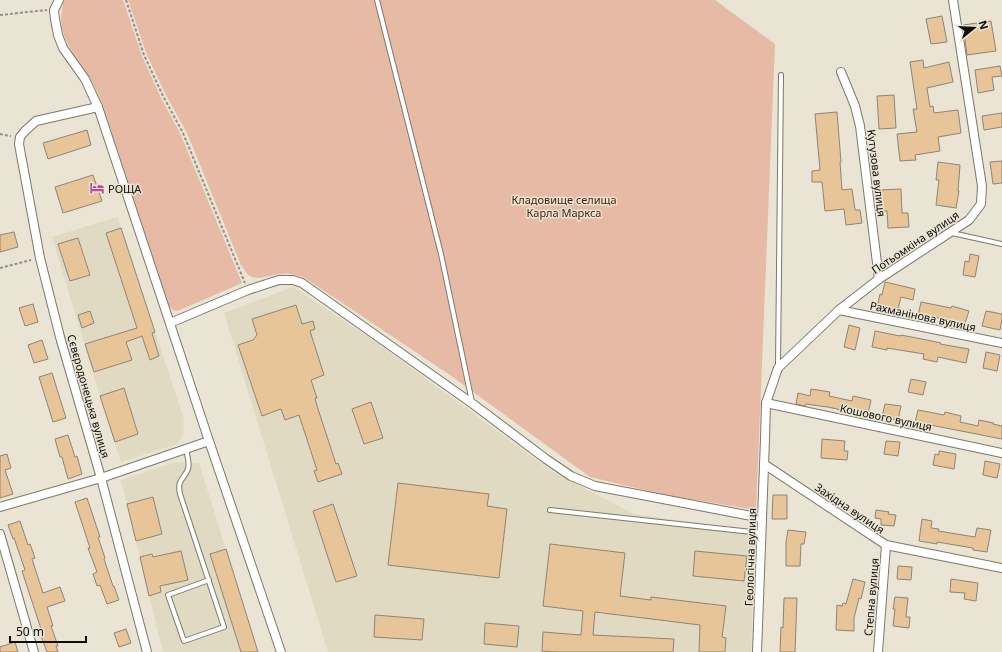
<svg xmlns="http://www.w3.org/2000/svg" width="1002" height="652" font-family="'Noto Sans',sans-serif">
  <rect width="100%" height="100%" fill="#e9e4d4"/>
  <g fill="#e0dac2">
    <polygon points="117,217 183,416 184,423 183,435 180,440 175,445 121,462 100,396 52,237"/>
    <polygon points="293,287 377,343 551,471 634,514 755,531 751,652 328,652 224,313"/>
    <polygon points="176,462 199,463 258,652 163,652 121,480"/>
  </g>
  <g fill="#e6baa4">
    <path d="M64,0H123L142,56L161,98L180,133L242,283L180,310C175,312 172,310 169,306L103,106C99,96 95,86 89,77C73,50 54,35 64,0Z"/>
    <path d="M128,0H715L775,44L756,510L666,495L590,477L450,375L305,278C298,275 291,273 283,274C274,274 260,280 252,277C247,275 244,269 241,265L187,133L166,95L147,55Z"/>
  </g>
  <g fill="#e8c499" stroke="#8f8478">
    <polygon points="942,16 947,42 931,44 926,19"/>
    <polygon points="991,21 996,51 967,55 963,25"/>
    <polygon points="923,60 924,68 949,62 953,82 927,88 930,107 933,106 934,113 958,110 961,133 938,137 940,151 915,155 916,160 900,161 897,134 917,132 913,109 917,109 910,62"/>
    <polygon points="1000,66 1002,76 992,77 994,90 978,93 975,70"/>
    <polygon points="894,95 896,128 879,129 877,96"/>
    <polygon points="837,112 841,162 840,162 842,190 852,189 855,210 860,210 862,223 846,225 844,209 825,211 822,182 812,182 812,171 820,170 815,114"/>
    <polygon points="1002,113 1002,127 984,130 982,116"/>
    <polygon points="87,130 91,145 48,159 43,143"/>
    <polygon points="1002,161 1002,183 993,184 990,162"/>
    <polygon points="938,162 960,165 958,191 959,191 956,208 936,205 939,180 936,180"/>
    <polygon points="93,175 102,201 63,213 55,187"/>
    <polygon points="901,189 902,213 908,213 909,227 888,228 887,211 882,211 881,190"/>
    <polygon points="121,228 155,332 152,333 159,356 150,360 142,336 126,342 132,360 94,372 85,344 137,328 106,233"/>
    <polygon points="14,232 18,247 0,252 0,235"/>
    <polygon points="78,238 90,275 70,281 58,244"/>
    <polygon points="970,254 979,256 975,277 963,275 965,261 969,262"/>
    <polygon points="885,282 915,289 913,300 901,297 897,313 877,308 880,294 882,295"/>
    <polygon points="921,302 951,308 952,306 969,311 964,326 935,317 934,319 918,316"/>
    <polygon points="33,304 38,322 25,326 19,308"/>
    <polygon points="296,305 302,324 313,321 315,329 310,331 324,375 311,380 317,398 315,398 318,409 336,464 338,463 342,474 318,482 314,471 317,470 299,415 285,420 281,409 262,416 238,345 253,340 257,335 252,319"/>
    <polygon points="90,311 94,323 82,328 78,315"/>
    <polygon points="986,311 1002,314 1002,320 1000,330 982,326"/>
    <polygon points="849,325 860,328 855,350 844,347"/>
    <polygon points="875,331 900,336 901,335 927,340 941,343 940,344 969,349 966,363 938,357 937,362 923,359 924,354 887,348 887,350 872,347"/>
    <polygon points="42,340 48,359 34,363 28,345"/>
    <polygon points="986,352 1000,355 997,371 983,368"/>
    <polygon points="52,373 66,418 53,422 39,377"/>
    <polygon points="911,379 926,382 923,395 908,392"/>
    <polygon points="124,388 138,434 115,442 100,396"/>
    <polygon points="811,389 830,392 829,396 852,401 853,396 871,400 868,414 842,408 841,410 828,407 827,407 806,404 805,406 796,404 798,393 810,396"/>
    <polygon points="371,402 383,438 364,444 352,409"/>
    <polygon points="885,404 901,406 898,420 882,417"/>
    <polygon points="918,410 944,415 945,412 961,416 960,422 978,426 979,420 994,423 993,424 1002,426 1002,439 915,422"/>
    <polygon points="68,435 75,457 77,456 82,474 68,479 62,457 60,457 55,439"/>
    <polygon points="822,439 845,441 844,451 848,451 847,460 821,458"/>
    <polygon points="886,441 900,442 898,456 884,454"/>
    <polygon points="939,451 956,454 954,469 933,465 935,454 939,455"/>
    <polygon points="7,454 11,468 5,470 13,494 0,498 0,456"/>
    <polygon points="985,461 1000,464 997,478 983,475"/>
    <polygon points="398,483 489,494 487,506 507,509 499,578 388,565"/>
    <polygon points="773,495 787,495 787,519 772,519"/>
    <polygon points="153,497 162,534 136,541 127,504"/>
    <polygon points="87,498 100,537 98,537 105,558 104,559 113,586 114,586 119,600 107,604 100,585 97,586 93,574 97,572 88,548 90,548 75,502"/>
    <polygon points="333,504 357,576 336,582 313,511"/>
    <polygon points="876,510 889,512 888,514 896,515 894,526 881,525 881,519 875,518"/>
    <polygon points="922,519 932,521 931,528 939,529 938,531 975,537 977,528 991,530 987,552 973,550 973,548 937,542 937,544 919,541"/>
    <polygon points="20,521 28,545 30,544 35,558 32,559 43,593 60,587 65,601 47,607 53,626 51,626 58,646 56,646 58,652 47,652 41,636 43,635 22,571 25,570 14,538 13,539 8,525"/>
    <polygon points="788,530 806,532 804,544 801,544 800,566 786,566 786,542"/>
    <polygon points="550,544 625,553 620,596 651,600 651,597 726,606 722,637 726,638 725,652 699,652 700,625 595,612 593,635 674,639 673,652 557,652 542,651 543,632 581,635 583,611 543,606"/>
    <polygon points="226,549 258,652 241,652 210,554"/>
    <polygon points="181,551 188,580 160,586 161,592 149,596 140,557 152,554 153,557"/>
    <polygon points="695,551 747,556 744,581 693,576"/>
    <polygon points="898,566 912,567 911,580 897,579"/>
    <polygon points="853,579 865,582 861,599 859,598 854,618 854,631 836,630 837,605 842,606 843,603 846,604"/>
    <polygon points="951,579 978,583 976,601 964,599 965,593 950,592"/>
    <polygon points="895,597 908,598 906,617 910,617 909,628 893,626 895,609 893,609"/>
    <polygon points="784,598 797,598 795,652 780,652 781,627 783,628"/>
    <polygon points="375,615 424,619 422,640 374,637"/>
    <polygon points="485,623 519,626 517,647 484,644"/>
    <polygon points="126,629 131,643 119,647 114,633"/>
    <polygon points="15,642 18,652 0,652 0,647"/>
  </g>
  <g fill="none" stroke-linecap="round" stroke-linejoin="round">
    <defs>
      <g id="lane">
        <polyline points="377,0 441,254 472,402"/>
        <polyline points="952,233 1002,244"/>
        <polyline points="778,367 781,75"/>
        <path d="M186,449C187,455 190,463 188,469C183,481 177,479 180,494L224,627L184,641L168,595L209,580"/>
        <polyline points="550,510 761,533"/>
      </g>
      <g id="street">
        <polyline points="59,0 54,10 55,19 58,35 63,48 85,79 98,107 209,441 281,652"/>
        <polyline points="841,72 855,106 860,126 879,279"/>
        <polyline points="98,107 36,121 25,131 20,137 19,144 40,258 60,337 101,478 147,652"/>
        <polyline points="839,310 1002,343"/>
        <polyline points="170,323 248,290 279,280 293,280 302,283 473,404 546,459 571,476 595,486 762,518"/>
        <polyline points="766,403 1002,453"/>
        <polyline points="764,464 886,545 1002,568"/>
        <polyline points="0,507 101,478 209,441"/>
        <polyline points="0,534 34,652"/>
        <polyline points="757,652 765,439 766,403 778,368 839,310 879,279 969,220 981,204 982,186 953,0"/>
        <polyline points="878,652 886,545"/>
      </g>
    </defs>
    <use href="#lane" stroke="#7c786a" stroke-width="6"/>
    <use href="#street" stroke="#7c786a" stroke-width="10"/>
    <g stroke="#959186" stroke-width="2" stroke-dasharray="3 2" stroke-linecap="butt">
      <polyline points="126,0 144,55 163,96 183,133 245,283"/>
      <polyline points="0,15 47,10"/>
      <polyline points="0,134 11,136"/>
      <polyline points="0,268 31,260"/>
    </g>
    <use href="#lane" stroke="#fff" stroke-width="4"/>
    <use href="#street" stroke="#fff" stroke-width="8"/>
  </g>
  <defs>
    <symbol id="hotel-bare" viewBox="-9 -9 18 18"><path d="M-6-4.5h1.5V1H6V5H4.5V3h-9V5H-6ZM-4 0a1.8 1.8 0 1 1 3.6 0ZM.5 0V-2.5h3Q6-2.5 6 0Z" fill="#c0479b" stroke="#e9e4d4" stroke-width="2.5" paint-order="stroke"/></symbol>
  </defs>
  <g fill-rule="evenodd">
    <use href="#hotel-bare" x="87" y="178" width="20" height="20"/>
  </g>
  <g text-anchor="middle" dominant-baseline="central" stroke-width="3" stroke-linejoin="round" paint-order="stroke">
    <g font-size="11" fill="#0e0c07" stroke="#e9e4d4">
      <text transform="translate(877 173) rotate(83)">Кутузова вулиця</text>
      <text transform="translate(915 242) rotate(-34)">Потьомкіна вулиця</text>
      <text transform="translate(923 316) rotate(12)">Рахманінова вулиця</text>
      <text transform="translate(89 396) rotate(74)">Сєвєродонецька вулиця</text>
      <text transform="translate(886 417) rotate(12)">Кошового вулиця</text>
      <text transform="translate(850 508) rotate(34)">Західна вулиця</text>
      <text transform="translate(750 557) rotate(-88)">Геологічна вулиця</text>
      <text transform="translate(871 597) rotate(-85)">Степна вулиця</text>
    </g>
    <g font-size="11" fill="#0e0c07" stroke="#e9e4d4" text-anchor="start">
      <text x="108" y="188">РОЩА</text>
    </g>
    <g font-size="11" fill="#471a00" stroke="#e9e4d4">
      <text x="564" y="199">Кладовище селища<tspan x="564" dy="13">Карла Маркса</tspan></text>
    </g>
  </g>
  <g transform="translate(974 28) rotate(72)" stroke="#e9e4d4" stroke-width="3" paint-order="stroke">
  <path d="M0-3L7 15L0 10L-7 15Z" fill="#0e0c07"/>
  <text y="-6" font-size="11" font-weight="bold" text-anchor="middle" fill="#0e0c07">N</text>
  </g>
  <path d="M10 636v6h76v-6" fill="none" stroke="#0e0c07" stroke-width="2"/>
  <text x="16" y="636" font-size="12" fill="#0e0c07" stroke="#e9e4d4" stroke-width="3" paint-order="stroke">50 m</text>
</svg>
